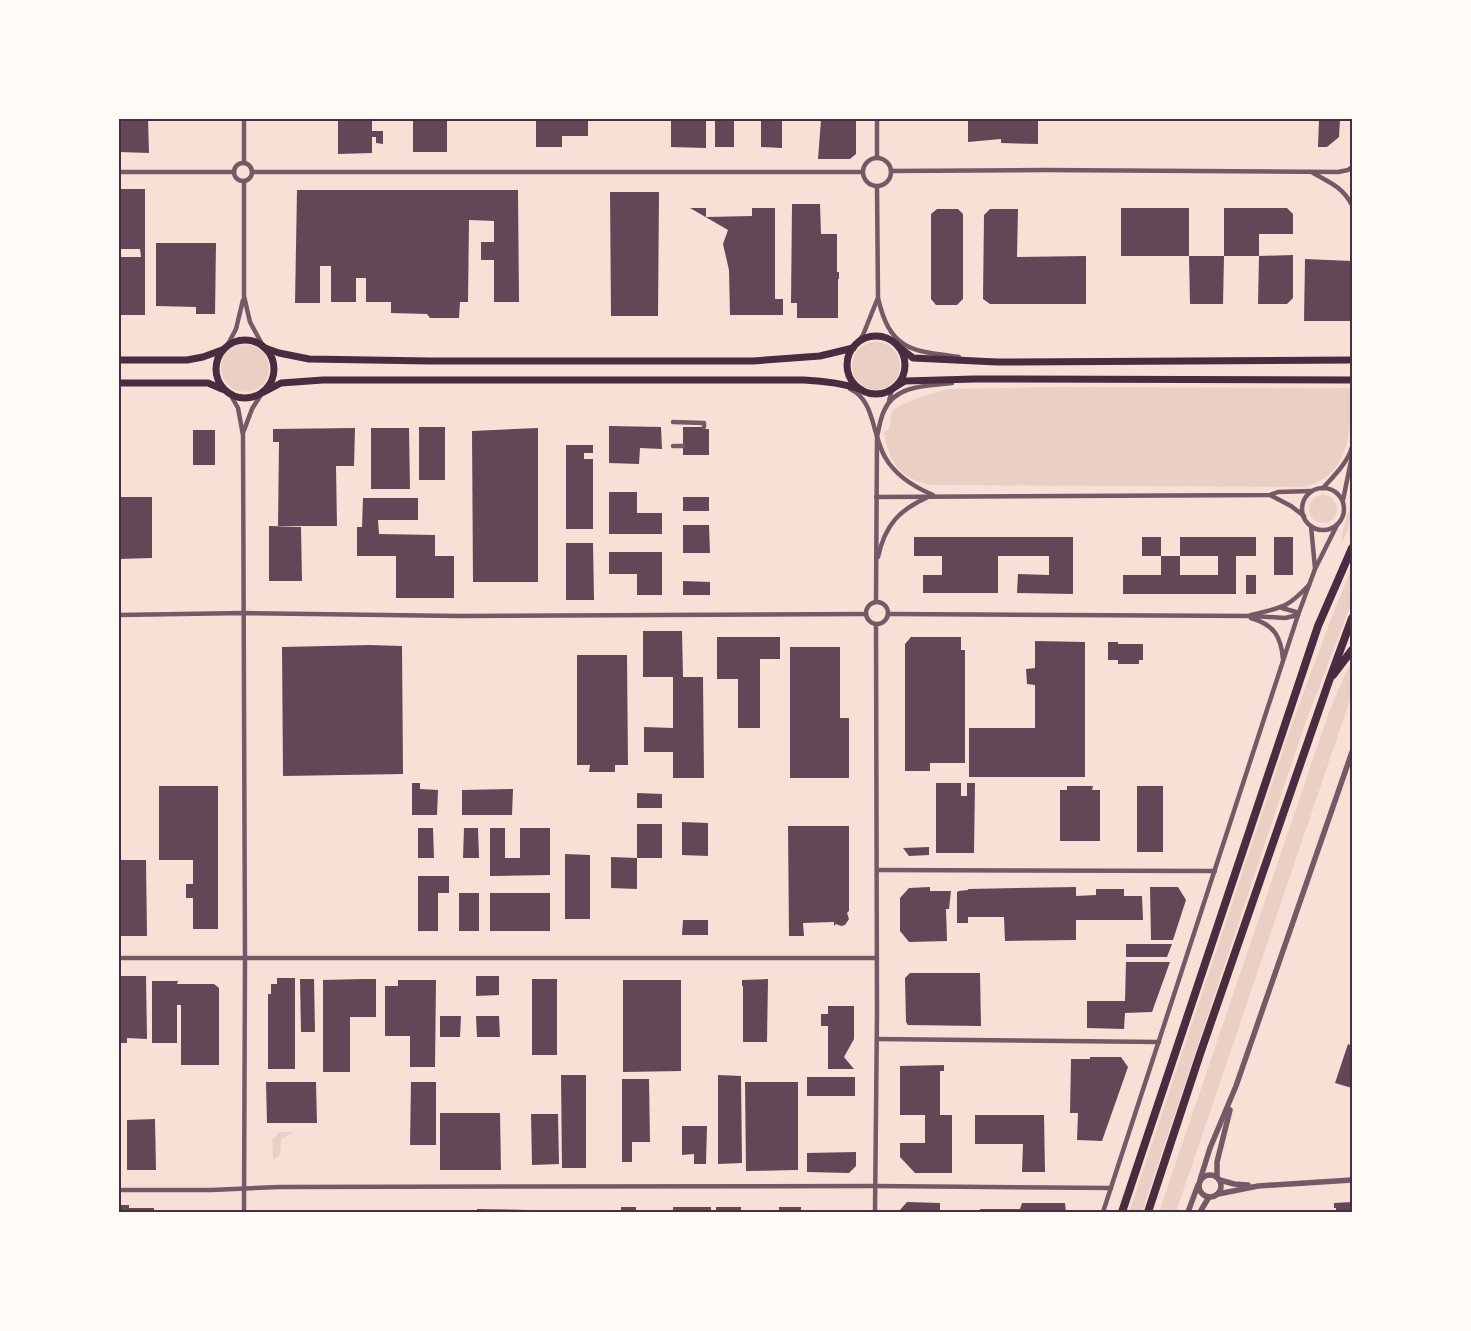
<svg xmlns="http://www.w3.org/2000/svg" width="1471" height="1331" font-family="'Exo 2',sans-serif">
  <rect width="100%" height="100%" fill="#f7e1d7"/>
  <g fill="#ebcfc5">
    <circle cx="876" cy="366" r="24"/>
    <circle cx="245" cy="368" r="24"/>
    <path d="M1054,387L1352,388C1352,428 1350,479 1302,487L930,485C899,478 889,462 884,432L889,429L892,411L903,404L920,397L948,389Z"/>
    <circle cx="1323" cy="509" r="14"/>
    <polygon points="1352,498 1352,519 1341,545 1343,530"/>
    <polygon points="1352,567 1352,602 1305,724 1142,1212 1129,1212 1290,729 1334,611"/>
    <polygon points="1352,663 1352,694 1176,1212 1159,1212 1329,712 1346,672"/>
    <polygon points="279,1132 294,1132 281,1139 280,1155 273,1160 272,1140"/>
  </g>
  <g fill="#644757" fill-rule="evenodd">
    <polygon points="119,119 148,119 149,153 119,152"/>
    <polygon points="338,119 372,119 372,131 383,131 383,144 376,143 376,137 372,137 372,153 338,154"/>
    <rect x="413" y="119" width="34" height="33"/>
    <polygon points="536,119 588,119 588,136 562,136 562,147 536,147"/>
    <polygon points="671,119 706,119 706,148 671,147"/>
    <rect x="715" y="119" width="19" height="28"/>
    <polygon points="761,119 782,119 782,148 761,147"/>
    <polygon points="837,119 856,119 856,154 850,159 818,159 821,120 837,120"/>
    <polygon points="968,119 1038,119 1038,144 1001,143 1001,139 968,142"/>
    <polygon points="1319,119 1340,119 1339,137 1327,147 1318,147"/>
    <polygon points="119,189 145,189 145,315 119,315 119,257 141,257 140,249 119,249"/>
    <polygon points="297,190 518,190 519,302 494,302 494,260 481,260 481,242 494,242 494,221 469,220 468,302 460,302 459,318 430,318 427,314 391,313 391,302 366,302 366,278 356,278 356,302 331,302 331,266 320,266 320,303 295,303"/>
    <polygon points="610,192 659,192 658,316 611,316"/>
    <polygon points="792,204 820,204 821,234 837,234 837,272 839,272 839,279 838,279 838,318 797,318 797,303 791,303"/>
    <polygon points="690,208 706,208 706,217 752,216 752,208 775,208 775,299 783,299 783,315 730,315 729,270 723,244 728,230"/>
    <rect x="1121" y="208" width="68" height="48"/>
    <polygon points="1224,208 1287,208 1293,214 1293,234 1259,234 1259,256 1224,256"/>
    <polygon points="937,209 958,209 963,214 963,299 957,305 936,305 931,299 931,214"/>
    <polygon points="990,209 1018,209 1017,257 1086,256 1086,304 990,304 983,299 984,215"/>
    <polygon points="156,243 216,243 215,314 196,314 196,307 156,306"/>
    <polygon points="1293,255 1293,298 1287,304 1258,304 1259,256"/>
    <polygon points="1189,256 1224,256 1223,304 1190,304"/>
    <polygon points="1305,259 1352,261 1352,321 1304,321"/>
    <polygon points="609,426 661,427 662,449 640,448 639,464 609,463"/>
    <rect x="419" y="427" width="26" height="53"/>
    <polygon points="683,427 704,427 704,429 709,429 709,455 683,455"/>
    <polygon points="355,428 354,466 336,466 337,526 278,526 279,442 273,442 273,429"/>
    <polygon points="371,428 409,428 410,489 371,489"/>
    <polygon points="538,428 538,582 473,582 472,431"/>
    <rect x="193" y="430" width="22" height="35"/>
    <polygon points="566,445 593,445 593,453 584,453 584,459 593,459 593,529 566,529"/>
    <rect x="119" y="446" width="2" height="37"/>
    <polygon points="609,492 637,492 637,513 662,513 662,534 609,534"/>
    <polygon points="119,497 152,497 152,558 119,559"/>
    <rect x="683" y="497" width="26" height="14"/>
    <polygon points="363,498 418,498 418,520 378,520 379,534 435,535 435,556 454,556 454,598 396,598 396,556 357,556 357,527 362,527"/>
    <polygon points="683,525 709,525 710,553 683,553"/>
    <polygon points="269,526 301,527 302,581 269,581"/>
    <polygon points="914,537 1073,537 1073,594 1017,593 1018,574 1049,575 1049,556 998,556 998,593 923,593 923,575 942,575 942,556 914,556"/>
    <rect x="1142" y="537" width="19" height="19"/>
    <path d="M1180,537H1256V556H1236V594H1123V575H1161V556H1180ZM1180,556H1218V575H1180Z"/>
    <rect x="1274" y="537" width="19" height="38"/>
    <polygon points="566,543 593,543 594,600 566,600"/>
    <polygon points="609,552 662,552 662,595 637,595 637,574 609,574"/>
    <rect x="1246" y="575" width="10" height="19"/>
    <polygon points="683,581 710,582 710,595 683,595"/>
    <polygon points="643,631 682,631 683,677 703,677 704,778 673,778 673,752 644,752 644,727 673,728 673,677 643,677"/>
    <polygon points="717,637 780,637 780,659 760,659 760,728 738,728 738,679 717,679"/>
    <polygon points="911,637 961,637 961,650 965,650 965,763 930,763 930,771 905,771 905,644"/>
    <polygon points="1035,641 1085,642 1085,777 969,777 969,728 1035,728 1035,685 1027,684 1026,669 1035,668"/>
    <polygon points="1108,642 1118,642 1118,644 1143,644 1143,660 1139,660 1139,664 1118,664 1118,660 1108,660"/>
    <polygon points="370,645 402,646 403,774 283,776 282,647"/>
    <polygon points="790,647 840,647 840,718 849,718 849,778 790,778"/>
    <polygon points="577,655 627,655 628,765 615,765 615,772 589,772 590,765 577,765"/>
    <polygon points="412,783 420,783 420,789 438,790 437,815 412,815"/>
    <polygon points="936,783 961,783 961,796 967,796 967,783 975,783 974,853 936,853"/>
    <polygon points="159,786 218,786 218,929 193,929 193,898 186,898 186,884 193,884 193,860 159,860"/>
    <polygon points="1067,786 1093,786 1092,790 1100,790 1100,841 1060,841 1060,790 1067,790"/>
    <rect x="1137" y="786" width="26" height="66"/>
    <polygon points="513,789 512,815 462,815 462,790"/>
    <polygon points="637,793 662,794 662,808 637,808"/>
    <polygon points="682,822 708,823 708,856 682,855"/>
    <rect x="637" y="824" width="25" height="34"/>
    <polygon points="788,826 849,826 849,911 847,913 849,919 845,925 841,926 836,924 834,926 834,922 803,923 804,936 789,936"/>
    <polygon points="418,828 433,828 434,858 418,858"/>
    <polygon points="464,828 478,828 479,858 463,858"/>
    <polygon points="490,828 505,828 505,858 520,858 520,828 550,828 550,875 490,876"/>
    <polygon points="929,847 929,855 909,856 903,848"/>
    <polygon points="565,854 590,855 590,919 565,919"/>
    <polygon points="611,857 637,858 637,889 611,888"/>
    <polygon points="119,860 146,860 147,936 119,936"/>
    <polygon points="418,876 449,876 449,893 438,893 438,931 418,931"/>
    <polygon points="930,887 930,891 951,891 949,909 946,909 947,941 909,942 900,931 900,898 909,888"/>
    <polygon points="1076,887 1076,896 1096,895 1096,889 1124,889 1124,896 1142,896 1143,920 1076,920 1076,940 1005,941 1004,917 968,917 968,923 957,923 957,892 959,891 968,890 968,889"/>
    <polygon points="1150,887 1178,887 1186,900 1173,940 1151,940"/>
    <rect x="459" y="893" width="20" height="38"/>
    <rect x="490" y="893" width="60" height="38"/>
    <polygon points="683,920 708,920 708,935 682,935"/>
    <polygon points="1126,944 1172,944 1167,957 1126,957"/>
    <polygon points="1126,962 1170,962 1152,1012 1125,1013 1124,1029 1087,1028 1087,1001 1125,1001"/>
    <polygon points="910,973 980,973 981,1026 908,1025 906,1022 905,978"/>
    <polygon points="119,976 146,976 147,1039 127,1038 127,1043 119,1043"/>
    <polygon points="476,976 499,976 499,995 476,996"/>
    <polygon points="277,978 295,978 295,1069 268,1069 268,994 271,994 271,984 277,984"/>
    <polygon points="300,979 314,979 315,1032 301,1032"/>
    <polygon points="362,979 376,979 376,1017 350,1017 350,1072 323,1072 323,980"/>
    <rect x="532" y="979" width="25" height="76"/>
    <polygon points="768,979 767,1042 743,1042 743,986 742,986 742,980"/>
    <polygon points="398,980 436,980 435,1067 410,1067 410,1036 385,1036 385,986 398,986"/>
    <polygon points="623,980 681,980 681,1071 623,1072"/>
    <polygon points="152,981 178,981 177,984 214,984 219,988 219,1065 181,1065 181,1005 177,1005 177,1043 152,1043"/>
    <polygon points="828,1006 854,1006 854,1039 844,1057 854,1069 828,1069 828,1026 821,1026 821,1014 828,1014"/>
    <polygon points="440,1016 461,1016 460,1037 440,1037"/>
    <polygon points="476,1016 499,1016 500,1037 477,1037"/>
    <polygon points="1348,1044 1352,1046 1352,1088 1335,1083"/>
    <polygon points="1090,1057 1121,1057 1128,1067 1102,1141 1077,1140 1078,1113 1070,1113 1071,1059 1090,1059"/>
    <polygon points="944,1065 944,1071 940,1071 940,1115 952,1115 952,1173 915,1173 900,1157 900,1143 925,1143 925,1115 900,1115 900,1066"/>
    <polygon points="561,1075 586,1075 586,1168 562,1168"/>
    <polygon points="718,1075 741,1076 742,1163 718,1164"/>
    <rect x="807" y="1077" width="48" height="19"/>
    <polygon points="622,1079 649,1079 650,1142 632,1142 632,1162 622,1162"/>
    <polygon points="266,1082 316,1082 317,1123 267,1123"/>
    <polygon points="411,1082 436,1082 436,1145 410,1145"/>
    <polygon points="745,1082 798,1082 798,1170 746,1171"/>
    <polygon points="440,1113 500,1113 501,1170 440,1170"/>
    <polygon points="531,1114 558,1114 559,1164 532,1165"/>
    <polygon points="975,1115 1044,1115 1045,1172 1022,1172 1023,1144 975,1144"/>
    <polygon points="155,1119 156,1170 127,1170 127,1120"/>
    <polygon points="682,1126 707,1126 706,1164 694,1164 694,1154 682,1155"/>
    <polygon points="856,1152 856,1166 849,1173 807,1172 807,1153"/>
    <polygon points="907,1202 940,1203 940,1212 900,1212 900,1210"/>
    <polygon points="1352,1202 1352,1212 1336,1212 1336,1208 1334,1208 1334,1203"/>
    <polygon points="1022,1203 1065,1203 1066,1212 980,1212 980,1209 1020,1209"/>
    <polygon points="119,1205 129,1205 129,1208 154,1208 154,1212 119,1212"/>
    <rect x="621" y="1207" width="15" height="5"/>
    <rect x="673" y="1207" width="38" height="5"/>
    <rect x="716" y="1207" width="25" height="5"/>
    <rect x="779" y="1207" width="22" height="5"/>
    <polygon points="477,1209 530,1210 530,1212 477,1212"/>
  </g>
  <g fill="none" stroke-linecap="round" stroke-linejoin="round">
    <g stroke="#755966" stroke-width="4.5">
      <polyline points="244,119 244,162"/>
      <polyline points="877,119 877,158"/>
      <circle cx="877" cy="172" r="14"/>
      <circle cx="243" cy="172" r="9"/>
      <polyline points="891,171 1043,170 1338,172 1348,170 1352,167"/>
      <polyline points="119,172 234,172"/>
      <polyline points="253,172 862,172"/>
      <path d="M1313,173C1331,183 1342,187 1352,205"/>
      <polyline points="244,181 244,296 250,322 263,346"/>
      <path d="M877,186L878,298C890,350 911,351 959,357"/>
      <polyline points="857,343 863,335 877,300"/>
      <polyline points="227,346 236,329 243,300"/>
      <path d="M850,389C875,400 872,435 885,457C895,475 914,487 933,495"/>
      <polyline points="230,394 238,408 243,435 245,958 244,1212"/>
      <polyline points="889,401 892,390"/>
      <polyline points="673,422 704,423 704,427"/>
      <polyline points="243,433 252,409 262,393"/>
      <polyline points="673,446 683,446"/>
      <circle cx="1323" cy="509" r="21"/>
      <path d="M1323,488C1334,476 1348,462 1352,447"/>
      <polyline points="1270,495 1291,506 1304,516"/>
      <polyline points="876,497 1270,495 1278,492 1312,491"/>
      <polyline points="1343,500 1351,461 1351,453"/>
      <polyline points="1311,526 1315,568"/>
      <path d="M878,557C885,525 899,510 928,497"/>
      <circle cx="877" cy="613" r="11"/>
      <path d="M876,602L877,437C879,429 880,419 884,411C895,384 929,386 952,383"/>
      <polyline points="1282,608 1296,612 1298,615"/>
      <polyline points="888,614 1253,616 1285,618 1298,615"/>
      <polyline points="119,615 243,613 459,616 865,614"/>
      <path d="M1251,615C1283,607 1286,609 1309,585"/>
      <path d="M1251,618C1274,625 1281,636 1283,659"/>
      <polyline points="877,870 1215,871"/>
      <polyline points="119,958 877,958"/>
      <polyline points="877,1039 1159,1042"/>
      <polyline points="119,1190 212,1190 279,1187 875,1186 1111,1188"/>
      <polyline points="875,1212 877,1012 876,625"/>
      <polyline points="1103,1212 1298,615 1315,569 1337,525"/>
    </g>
    <g stroke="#755966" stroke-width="5.5">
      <circle cx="1210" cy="1186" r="11"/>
      <polyline points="1217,1177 1217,1162 1230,1110"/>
      <polyline points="1200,1180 1210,1148 1236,1086 1352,752"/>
      <polyline points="1220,1180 1234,1184 1248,1185"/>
      <polyline points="1218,1194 1258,1186 1352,1180"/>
      <polyline points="1188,1212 1198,1185"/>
      <polyline points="1200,1212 1209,1197"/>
    </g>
    <g stroke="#4a2c40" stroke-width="7">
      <circle cx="876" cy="365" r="29"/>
      <circle cx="245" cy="369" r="29"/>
      <polyline points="899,347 913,358 997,362 1352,360"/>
      <polyline points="265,348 279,353 309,359 430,361 753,361 820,356 853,348"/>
      <polyline points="119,360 187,360 203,357 222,350"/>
      <polyline points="119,383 208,383 222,389"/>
      <polyline points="895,387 905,381 974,379 1352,380"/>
      <path d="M264,392L281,383L323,380H804C823,381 842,383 860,389"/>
    </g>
    <g stroke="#4a2c40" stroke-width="8">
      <polyline points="1333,675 1352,650"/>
      <polyline points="1122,1212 1318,626 1352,548"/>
      <polyline points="1148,1212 1200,1054 1329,681 1352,618"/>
    </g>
  </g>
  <rect width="1471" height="1331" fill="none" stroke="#fffaf5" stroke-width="240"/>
  <rect x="120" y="120" width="1231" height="1091" fill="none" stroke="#4a2c40" stroke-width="2"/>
</svg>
